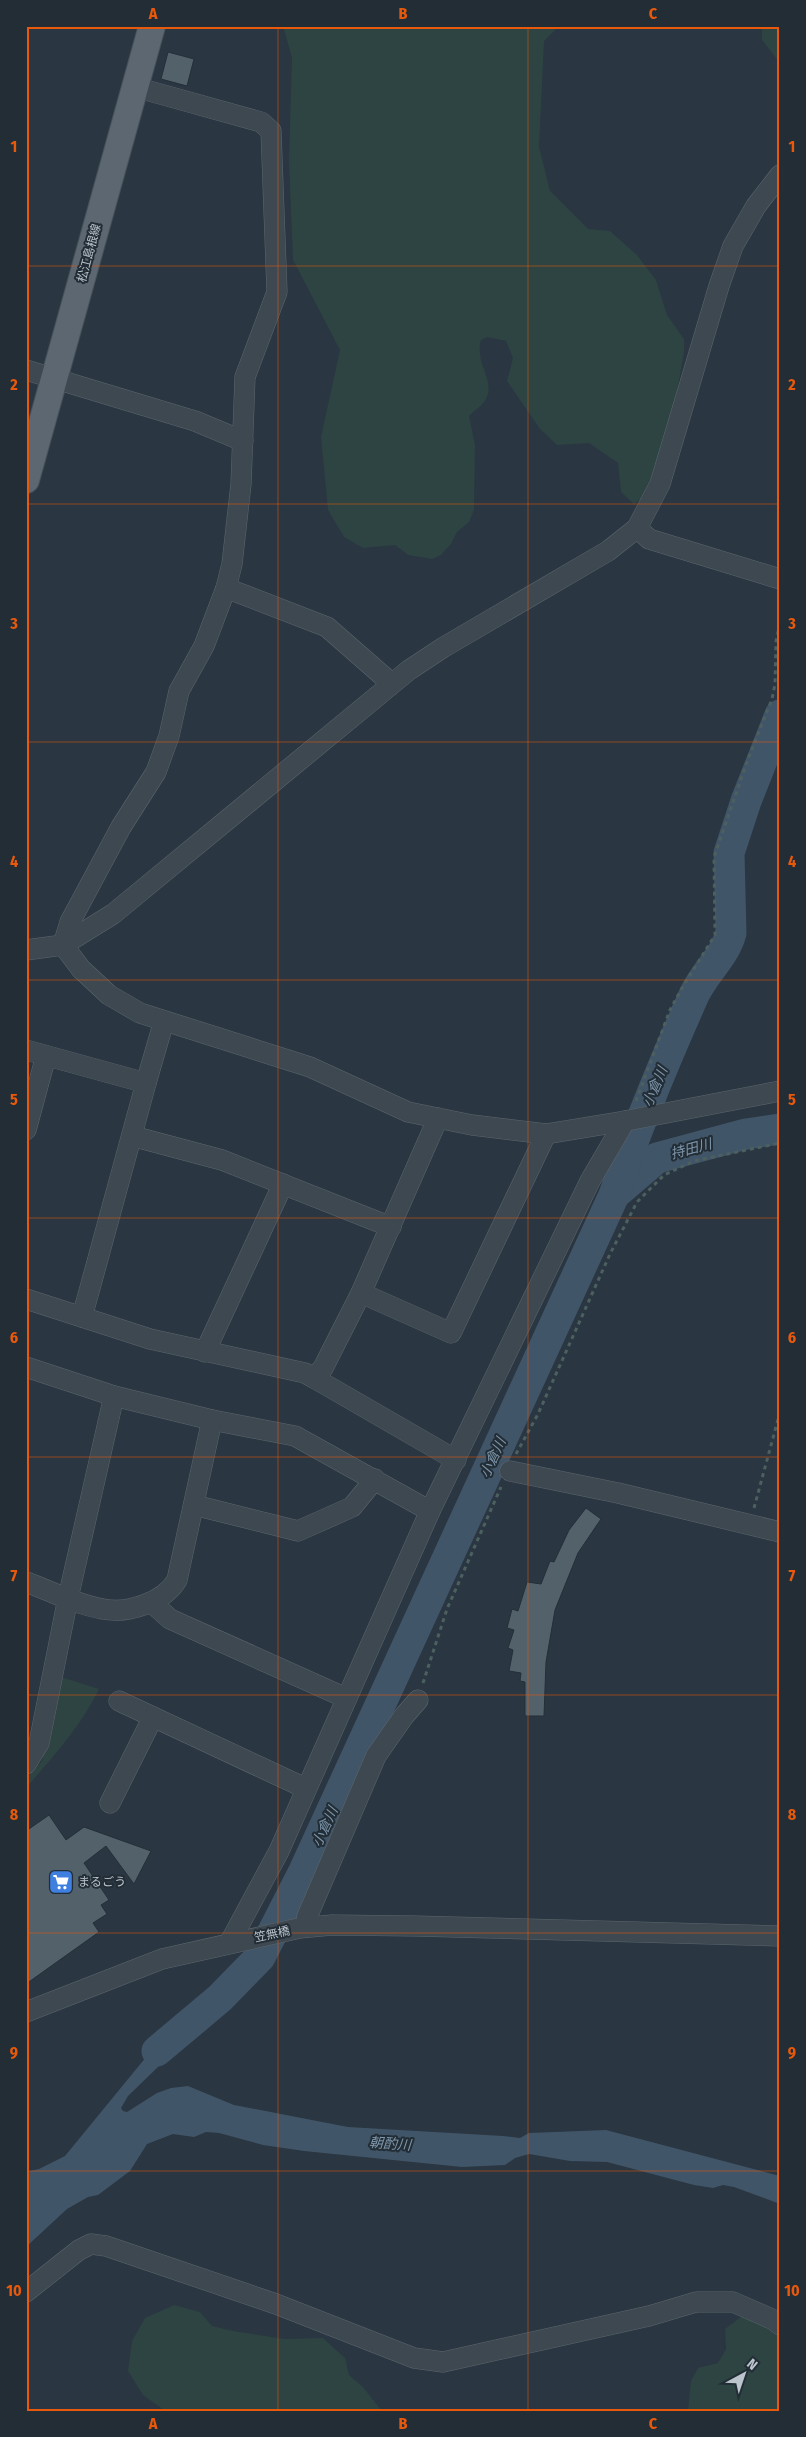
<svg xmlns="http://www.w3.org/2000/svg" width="806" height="2437" font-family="'Fira Sans Condensed','Noto Sans JP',sans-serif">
  <rect width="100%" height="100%" fill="#2a3641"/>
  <g fill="#2d4443">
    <path d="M283,26H559L544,41L539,147L550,191L588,229L610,231L637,255L656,280L667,315L684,339V353L674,408L657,471L645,496L634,504L621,492L618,463L589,443L557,445L540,429L507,381L513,358L506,341L487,337L481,340C474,362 496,381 486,399C483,405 474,411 469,416L475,445L474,510L469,522L457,532L451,544L441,555L432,559L408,555L395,545L363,548L344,537L328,510L321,437L340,350L293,260L289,160L292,58Z"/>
    <polygon points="762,26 780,26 780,63 762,40"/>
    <path d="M61,1677L99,1689C81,1726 53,1757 26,1788V1779L42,1761Z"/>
    <polygon points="174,2305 200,2312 212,2326 233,2331 284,2339 323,2338 345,2358 349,2375 363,2387 382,2411 165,2411 143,2395 128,2371 132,2341 145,2318"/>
    <polygon points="742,2316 780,2332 780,2411 688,2411 691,2381 698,2368 718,2363 726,2349 725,2329"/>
  </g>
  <polygon fill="#415568" points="199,2019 169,2045 160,2057 159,2066 128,2096 121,2108 123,2111 127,2112 157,2093 171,2088 188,2086 234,2105 348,2127 503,2136 520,2138 529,2133 606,2130 780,2176 780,2204 734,2187 723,2185 713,2188 694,2185 607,2162 570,2161 529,2154 515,2158 505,2165 462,2167 304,2151 263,2145 219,2133 206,2132 194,2137 173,2134 147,2144 130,2171 98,2195 88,2197 67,2209 26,2247 26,2172 39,2169 65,2156 151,2051 175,2029"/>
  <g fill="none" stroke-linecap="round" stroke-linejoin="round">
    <g stroke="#415568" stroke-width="31">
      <polyline points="615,1194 657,1158 746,1134 780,1129"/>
      <path d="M157,2051L220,1998L260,1957L304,1871L614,1195C637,1127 665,1060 694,995C704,973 725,956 731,933L729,853L746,801L780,715"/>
    </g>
  </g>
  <g fill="#53616b" stroke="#242f38">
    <polygon points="168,52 194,59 187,86 161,79"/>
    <polygon points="586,1508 601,1519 578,1553 555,1610 546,1662 544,1716 525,1716 525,1682 520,1681 521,1673 509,1671 513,1650 508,1648 514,1630 507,1628 512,1609 518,1611 527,1582 541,1584 550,1561 554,1562 569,1530"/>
    <polygon points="49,1815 66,1840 84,1827 151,1851 134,1884 106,1846 84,1863 109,1900 101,1905 107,1914 93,1923 99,1932 26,1984 26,1831"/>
  </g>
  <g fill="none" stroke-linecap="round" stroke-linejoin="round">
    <defs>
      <g id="minor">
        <polyline points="26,370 195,421 243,441"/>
        <polyline points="637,528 649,539 780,579"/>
        <polyline points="226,588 327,627 391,683"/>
        <polyline points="63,945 70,922 121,827 156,772 169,736 179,691 204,646 226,588 232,564 241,484 245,377 277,292 271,131 261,122 135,87"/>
        <polyline points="63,945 81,969 109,995 140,1013 310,1067 408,1112 472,1125 546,1134 625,1121 780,1091"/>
        <polyline points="26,950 63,945 113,914 409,670 444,647 608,551 637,528 660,484 719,286 733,246 756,206 780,175"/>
        <polyline points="26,1050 146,1083 164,1021"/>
        <polyline points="438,1118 361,1293 451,1333 546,1134"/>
        <polyline points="26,1130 46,1056"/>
        <polyline points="132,1136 222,1160 391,1227"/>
        <polyline points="361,1293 323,1368 314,1378 456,1460"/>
        <polyline points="26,1299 150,1339 305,1373 314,1378"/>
        <polyline points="82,1317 146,1083"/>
        <polyline points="205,1352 283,1184"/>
        <polyline points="26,1367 114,1396 212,1420 295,1436 430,1511"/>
        <polyline points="510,1471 618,1493 780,1532"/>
        <polyline points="194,1505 298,1531 352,1507 375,1479"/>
        <path d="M26,1582C51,1591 77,1605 103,1609C128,1614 164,1602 177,1580L212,1420"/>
        <polyline points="151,1602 170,1619 346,1698"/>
        <polyline points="119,1701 305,1788"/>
        <polyline points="26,1764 39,1743 68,1598 114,1396"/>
        <polyline points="110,1803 153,1717"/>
        <polyline points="307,1917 376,1756 404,1716 418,1700"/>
        <polyline points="230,1942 279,1851 430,1511 590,1181 625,1121"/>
        <polyline points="26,2012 162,1959 300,1928 332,1925 415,1926 780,1936"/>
        <polyline points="26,2292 79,2250 91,2244 106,2246 276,2304 414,2358 443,2362 649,2316 696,2302 733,2302 774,2320 780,2325"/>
      </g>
      <polyline id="major" points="26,480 152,26"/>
    </defs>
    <use href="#minor" stroke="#5c666e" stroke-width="21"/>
    <use href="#major" stroke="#47515a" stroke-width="28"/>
    <g stroke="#4c6060" stroke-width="3" stroke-dasharray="4 4" stroke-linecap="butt">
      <polyline points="636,1101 670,1010 682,988 715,935 714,857 748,759 772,699 775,684 776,641 780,623"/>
      <polyline points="516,1454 538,1414 610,1254 637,1202 664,1175 694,1161 780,1143"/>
      <polyline points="754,1508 780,1412"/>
      <polyline points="423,1683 447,1609 501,1487"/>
    </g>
    <use href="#minor" stroke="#3e4851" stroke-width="20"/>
    <use href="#major" stroke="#5c6771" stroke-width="26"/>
  </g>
  <path fill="none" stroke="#e8590c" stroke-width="1" stroke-opacity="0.55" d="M278,26V2411M528,26V2411M26,266H780M26,504H780M26,742H780M26,980H780M26,1218H780M26,1457H780M26,1695H780M26,1933H780M26,2171H780"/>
  <defs>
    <symbol id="supermarket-square" viewBox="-11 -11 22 22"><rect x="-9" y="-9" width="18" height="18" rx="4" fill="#3f7fe0" stroke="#222d36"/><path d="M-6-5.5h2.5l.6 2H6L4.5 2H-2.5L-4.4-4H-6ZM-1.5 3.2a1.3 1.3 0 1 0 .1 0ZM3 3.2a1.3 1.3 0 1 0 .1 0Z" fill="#fff"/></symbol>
  </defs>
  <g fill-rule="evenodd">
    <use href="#supermarket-square" x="47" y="1868" width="28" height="28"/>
  </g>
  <g text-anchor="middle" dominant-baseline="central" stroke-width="4" stroke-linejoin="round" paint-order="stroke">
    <g font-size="12" fill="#bbc3cb" stroke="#222d36">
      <text transform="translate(89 253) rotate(-75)">松江島根線</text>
      <text transform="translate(272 1934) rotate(-12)">笠無橋</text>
    </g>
    <g font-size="12" fill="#bbc3cb" stroke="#222d36" text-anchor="start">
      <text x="78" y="1882">まるごう</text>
    </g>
    <g font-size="14" font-style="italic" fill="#7e96aa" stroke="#222d36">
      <text transform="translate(655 1087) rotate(-67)">小倉川</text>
      <text transform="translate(691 1149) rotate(-15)">持田川</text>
      <text transform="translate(493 1458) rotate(-65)">小倉川</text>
      <text transform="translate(325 1827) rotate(-65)">小倉川</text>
      <text transform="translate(390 2144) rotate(4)">朝酌川</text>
    </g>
  </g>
  <rect width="806" height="2437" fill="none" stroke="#222d36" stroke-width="55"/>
  <g transform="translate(744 2374) rotate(40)" stroke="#222d36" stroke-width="4" paint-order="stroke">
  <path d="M0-4L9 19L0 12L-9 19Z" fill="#bbc3cb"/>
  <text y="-8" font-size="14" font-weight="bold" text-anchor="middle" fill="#bbc3cb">N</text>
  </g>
  <rect x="28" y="28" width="750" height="2382" fill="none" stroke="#e8590c" stroke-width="2"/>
  <g font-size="16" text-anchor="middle" font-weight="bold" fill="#e8590c">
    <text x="153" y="19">A</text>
    <text x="403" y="19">B</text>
    <text x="653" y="19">C</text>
    <text x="14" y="152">1</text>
    <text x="792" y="152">1</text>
    <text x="14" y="390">2</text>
    <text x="792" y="390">2</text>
    <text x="14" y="629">3</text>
    <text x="792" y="629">3</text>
    <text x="14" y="867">4</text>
    <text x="792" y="867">4</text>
    <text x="14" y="1105">5</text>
    <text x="792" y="1105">5</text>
    <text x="14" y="1343">6</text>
    <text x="792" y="1343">6</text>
    <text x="14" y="1581">7</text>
    <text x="792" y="1581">7</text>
    <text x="14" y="1820">8</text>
    <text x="792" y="1820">8</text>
    <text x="14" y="2058">9</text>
    <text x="792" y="2058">9</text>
    <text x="14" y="2296">10</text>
    <text x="792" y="2296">10</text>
    <text x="153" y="2429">A</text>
    <text x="403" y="2429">B</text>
    <text x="653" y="2429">C</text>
  </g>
</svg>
